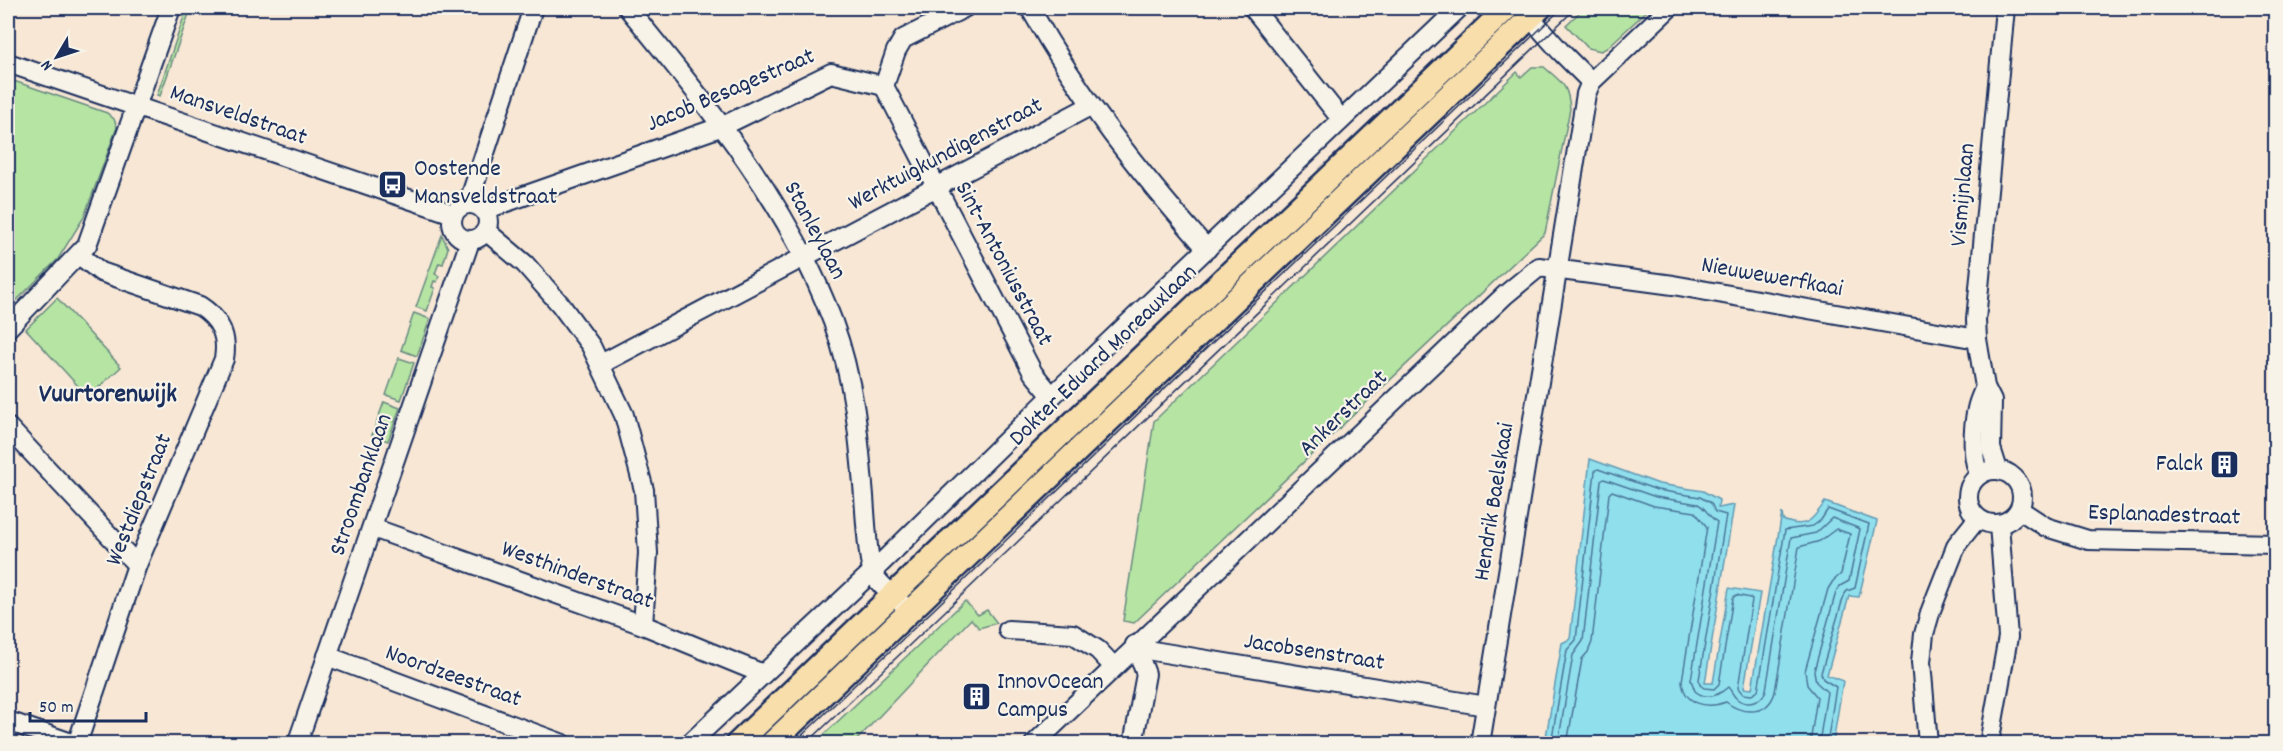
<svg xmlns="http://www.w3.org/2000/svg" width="2283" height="751" font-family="Dekko,sans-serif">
  <rect width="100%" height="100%" fill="#f7e7d4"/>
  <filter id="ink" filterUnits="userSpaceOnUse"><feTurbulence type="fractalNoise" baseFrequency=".0167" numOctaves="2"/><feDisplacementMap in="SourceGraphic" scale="12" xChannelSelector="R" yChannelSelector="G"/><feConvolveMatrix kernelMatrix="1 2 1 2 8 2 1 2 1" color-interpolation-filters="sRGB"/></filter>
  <g filter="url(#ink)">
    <g fill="#b6e4a3" stroke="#688a80" stroke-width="1.5">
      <polygon points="187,8 191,8 160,96 157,95"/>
      <polygon points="1584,8 1650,8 1607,48 1601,51 1588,48 1566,25"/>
      <path d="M1532,67H1544C1562,83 1568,84 1570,109L1545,233L1134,623L1123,621L1154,421L1517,72L1521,77Z"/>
      <polygon points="8,79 107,113 114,119 117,127 84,217 58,259 8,309"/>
      <polygon points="442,235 448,248 443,264 439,263 435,274 439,276 437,282 434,281 432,287 435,288 427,311 416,307"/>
      <polygon points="57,298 121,367 88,397 26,329"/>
      <polygon points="414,313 430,319 417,356 401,350"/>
      <polygon points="399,358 414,363 401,400 386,395"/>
      <polygon points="384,402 400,408 388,441 372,435"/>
      <polygon points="965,601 978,615 987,610 997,623 979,628 971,619 854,743 815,743"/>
    </g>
    <path fill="#90dfed" stroke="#6199b4" stroke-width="1.5" d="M1590,459L1659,484L1703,491L1719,500L1718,508L1734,505L1705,683H1713L1729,588L1760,593L1744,688L1752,689L1782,513L1783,520C1807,530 1813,519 1825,502L1877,521L1859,597L1849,596L1827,675L1843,681L1833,743H1545L1562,643L1570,639Z"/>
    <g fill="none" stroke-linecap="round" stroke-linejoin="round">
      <g stroke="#4a7597" stroke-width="1.5">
        <polyline points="1551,744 1567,650 1576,640 1595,471 1598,469 1657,490 1700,497 1711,503 1715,512 1726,515 1699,680 1700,685 1704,688 1714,689 1719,684 1733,598 1736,595 1750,598 1752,600 1738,688 1743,694 1752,695 1758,691 1785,530 1813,526 1821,520 1828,509 1869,524 1855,588 1847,591 1844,595 1821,673 1823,679 1836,687 1827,744"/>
        <path d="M1558,744L1573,655L1583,641L1601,481L1604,479L1656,497L1698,504C1706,508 1709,517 1717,522L1691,680L1695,691C1707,701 1718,696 1728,687C1731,690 1733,696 1737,699C1748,707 1762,702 1766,690L1791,538L1816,533L1832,518L1860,529L1849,581L1840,586L1836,592L1814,671L1816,682L1827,692L1819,744"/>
        <path d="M1567,744L1582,659L1588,652L1592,642L1609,494L1612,491L1654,506L1695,512L1707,527L1682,681C1684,705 1707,709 1726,702C1743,715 1768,716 1775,692L1799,547L1820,541L1836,529L1850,534L1841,574L1833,581L1828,589L1805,671L1807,685L1817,697L1810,744"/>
      </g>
      <defs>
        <g id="minor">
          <path d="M628,8C707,105 789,203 833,322C854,379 859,437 864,496C865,511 868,563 873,573C878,584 892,594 901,603"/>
          <path d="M1030,8C1080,98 1139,172 1207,249"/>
          <polyline points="1253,8 1341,119"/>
          <polyline points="1522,8 1560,51 1591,82"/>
          <polyline points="8,63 453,214"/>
          <polyline points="884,86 1033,373 1052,396"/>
          <circle cx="470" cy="222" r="18"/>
          <polyline points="468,204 533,8"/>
          <polyline points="484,210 723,126 831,73 884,86 896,51 903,39 964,8"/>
          <polyline points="486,231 525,264 560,304 591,346 624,415 644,490 648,553 643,625"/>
          <polyline points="8,328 87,245 171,8"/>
          <polyline points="601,364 1090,106"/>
          <polyline points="8,427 137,565"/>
          <circle cx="1995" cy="497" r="27"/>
          <polyline points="1998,470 1991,448 1992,401 1985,387 1977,339 1976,320 2005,8"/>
          <path d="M1980,474C1971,462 1973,425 1977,409C1978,402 1982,394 1985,387"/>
          <polyline points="2020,510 2046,527 2088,540 2276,544"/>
          <polyline points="373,528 643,625 763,674"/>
          <polyline points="1008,630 1073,634 1098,650 1114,667"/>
          <polyline points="1135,645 1153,651 1486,706"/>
          <polyline points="327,656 563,744"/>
          <polyline points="8,721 74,744"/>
          <path d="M77,744L137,565L224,359C228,335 220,319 200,306L101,272L79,255"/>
          <polyline points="297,744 470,241"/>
          <polyline points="689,744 872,572 1052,396 1459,8"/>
          <polyline points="1034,744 1505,295 1539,267 1673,285 1977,339"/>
          <polyline points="1133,744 1146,674 1135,645"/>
          <polyline points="1480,744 1586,94 1591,82 1669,8"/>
          <polyline points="1928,744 1921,662 1924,634 1931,610 1957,544 1977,519"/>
          <polyline points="1989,744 2008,637 1999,525"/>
        </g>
        <g id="major">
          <polyline points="737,744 1507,8"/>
          <polyline points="771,744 1540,8"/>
        </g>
      </defs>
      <use href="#minor" stroke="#1b2f5e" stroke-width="22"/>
      <use href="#major" stroke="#1b2f5e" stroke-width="27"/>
      <use href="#minor" stroke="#f7f3e8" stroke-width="18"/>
      <use href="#major" stroke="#f8deab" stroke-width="22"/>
      <g stroke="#1b2f5e" stroke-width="1.5">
        <polyline points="793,744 1562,8"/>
        <polyline points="806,744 1576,8"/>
      </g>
    </g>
  </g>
  <defs>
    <symbol id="bus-square" viewBox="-11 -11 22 22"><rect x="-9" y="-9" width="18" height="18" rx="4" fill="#1b2f5e" stroke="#f7f3e8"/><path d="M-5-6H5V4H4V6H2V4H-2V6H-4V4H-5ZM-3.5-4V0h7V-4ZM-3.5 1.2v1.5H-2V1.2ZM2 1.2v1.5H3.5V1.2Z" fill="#fff"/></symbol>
    <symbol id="building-square" viewBox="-11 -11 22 22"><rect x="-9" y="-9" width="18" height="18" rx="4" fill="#1b2f5e" stroke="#f7f3e8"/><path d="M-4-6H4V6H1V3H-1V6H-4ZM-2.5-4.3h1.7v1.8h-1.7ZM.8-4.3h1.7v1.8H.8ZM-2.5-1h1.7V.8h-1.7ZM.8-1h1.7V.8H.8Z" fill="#fff"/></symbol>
  </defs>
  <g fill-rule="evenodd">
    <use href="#bus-square" x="376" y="168" width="33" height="33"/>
    <use href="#building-square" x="2208" y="448" width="33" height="33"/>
    <use href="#building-square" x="960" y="680" width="33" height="33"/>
  </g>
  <g text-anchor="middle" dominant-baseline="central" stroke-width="4.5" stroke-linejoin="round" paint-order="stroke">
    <g font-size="24" fill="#1b2f5e" stroke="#f7f3e8">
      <text transform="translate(731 91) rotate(-23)">Jacob Besagestraat</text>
      <text transform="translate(238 116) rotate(19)">Mansveldstraat</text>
      <text transform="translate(946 155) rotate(-28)">Werktuigkundigenstraat</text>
      <text transform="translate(1964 195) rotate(-85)">Vismijnlaan</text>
      <text transform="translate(814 231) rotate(62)">Stanleylaan</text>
      <text transform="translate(1003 264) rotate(62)">Sint-Antoniusstraat</text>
      <text transform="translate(1772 278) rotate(10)">Nieuwewerfkaai</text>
      <text transform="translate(1104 356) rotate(-44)">Dokter Eduard Moreauxlaan</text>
      <text transform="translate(1344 414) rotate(-44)">Ankerstraat</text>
      <text transform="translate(362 485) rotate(-71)">Stroombanklaan</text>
      <text transform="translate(140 500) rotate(-68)">Westdiepstraat</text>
      <text transform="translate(1495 502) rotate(-81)">Hendrik Baelskaai</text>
      <text transform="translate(2164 516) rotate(2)">Esplanadestraat</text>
      <text transform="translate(577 576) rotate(20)">Westhinderstraat</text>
      <text transform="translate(1314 653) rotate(9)">Jacobsenstraat</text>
      <text transform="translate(453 677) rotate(20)">Noordzeestraat</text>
    </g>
    <g font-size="24" fill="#1b2f5e" stroke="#f7f3e8" text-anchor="start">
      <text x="414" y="170">Oostende<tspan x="414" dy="28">Mansveldstraat</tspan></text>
      <text x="2203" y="465" text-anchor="end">Falck</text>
      <text x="997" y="683">InnovOcean<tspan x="997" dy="28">Campus</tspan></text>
    </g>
    <g font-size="26" font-weight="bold" fill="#1b2f5e" stroke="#f7f3e8">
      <text x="108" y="395">Vuurtorenwijk</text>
    </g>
  </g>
  <rect width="2283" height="751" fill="none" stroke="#f7f3e8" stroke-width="30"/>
  <rect x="15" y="15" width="2253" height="721" fill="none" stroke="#1b2f5e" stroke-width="2" filter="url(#ink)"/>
  <g transform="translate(57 57) rotate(231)" stroke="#f7f3e8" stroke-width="4.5" paint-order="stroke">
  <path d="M0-4.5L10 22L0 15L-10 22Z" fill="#1b2f5e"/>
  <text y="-9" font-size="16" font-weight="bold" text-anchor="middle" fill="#1b2f5e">N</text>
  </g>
  <path d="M30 712v9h116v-9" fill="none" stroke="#1b2f5e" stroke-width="3"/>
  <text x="39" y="712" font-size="18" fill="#1b2f5e" stroke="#f7f3e8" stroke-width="4.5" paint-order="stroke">50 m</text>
</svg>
